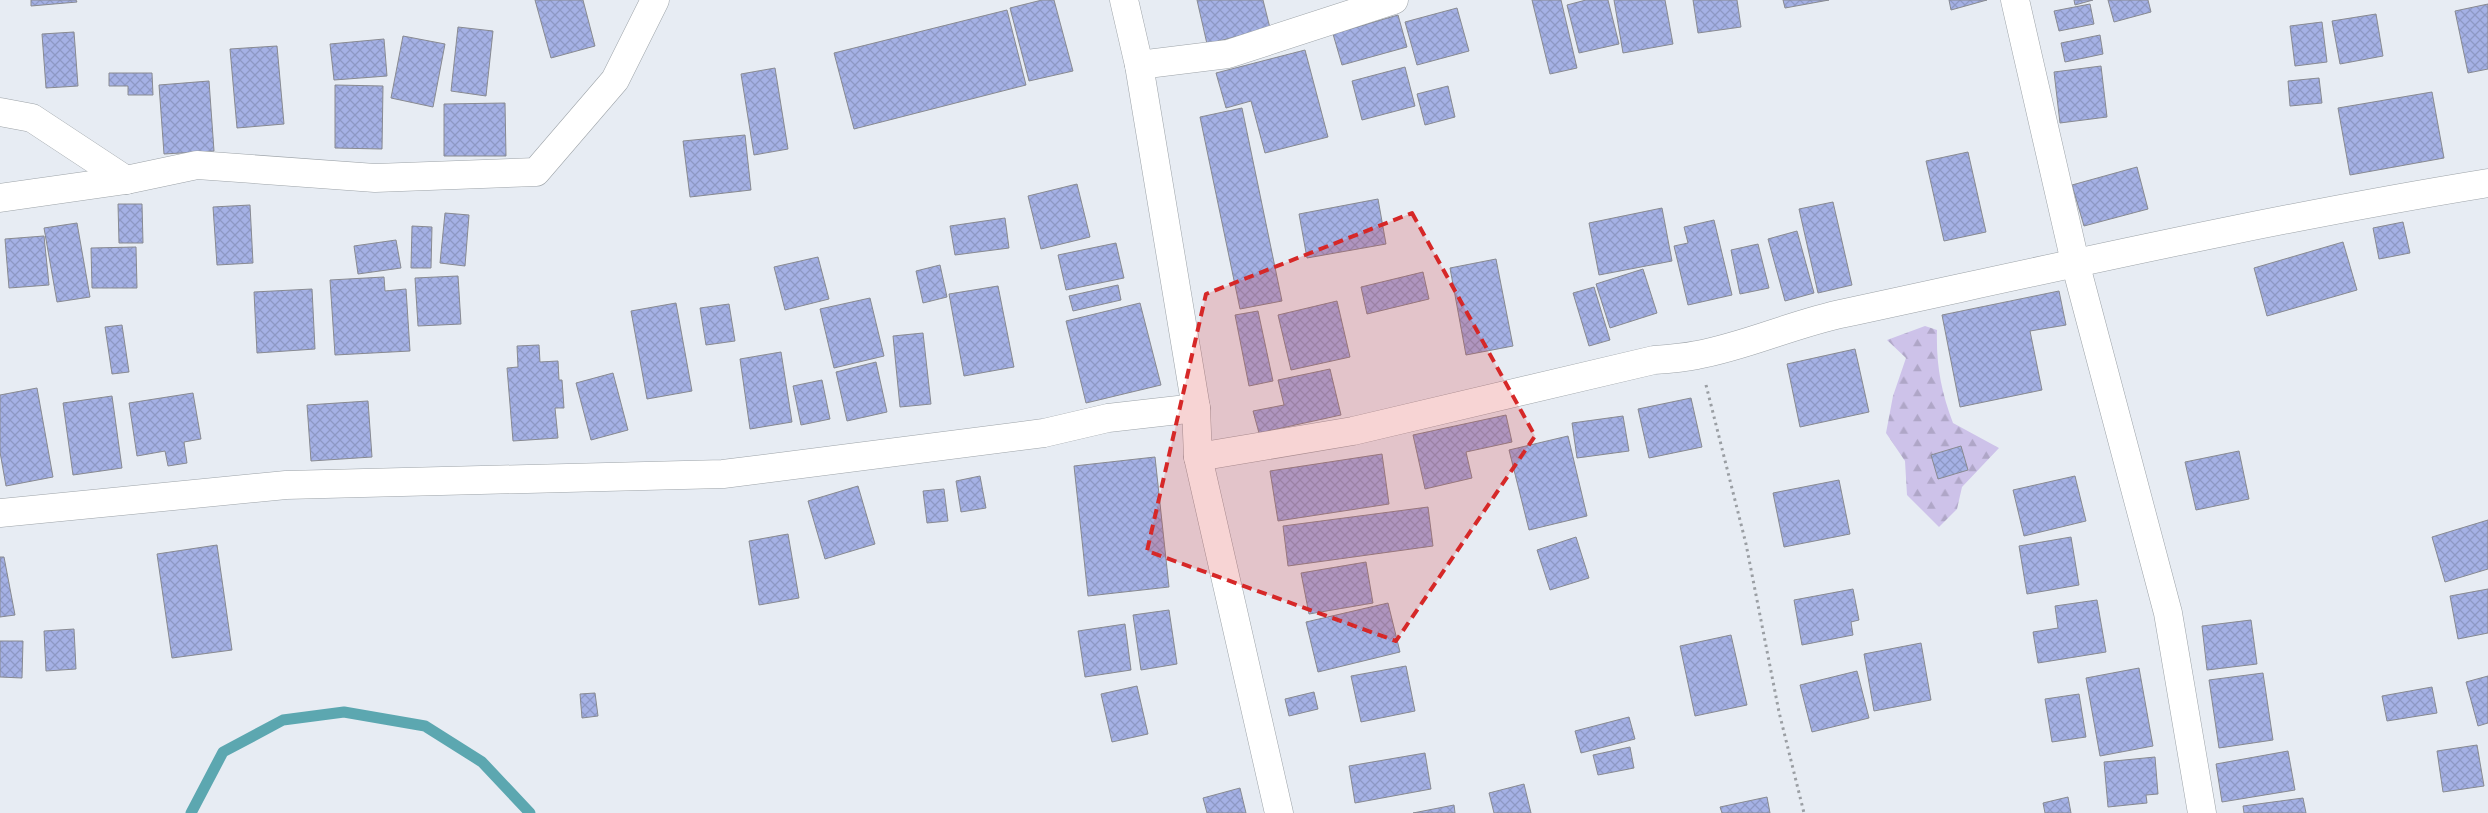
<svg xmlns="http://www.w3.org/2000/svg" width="2488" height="813" font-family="Jost,sans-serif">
  <defs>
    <pattern id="forest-firs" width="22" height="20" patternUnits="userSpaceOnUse" patternTransform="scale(1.25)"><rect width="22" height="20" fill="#cdc2e9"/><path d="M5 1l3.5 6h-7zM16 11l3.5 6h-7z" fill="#afa6c7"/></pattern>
    <pattern id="building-cross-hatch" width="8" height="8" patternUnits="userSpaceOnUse" patternTransform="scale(1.25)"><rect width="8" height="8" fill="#a5b1e5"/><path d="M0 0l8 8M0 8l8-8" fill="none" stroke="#8d98c4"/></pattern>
  </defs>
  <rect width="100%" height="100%" fill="#e7ecf3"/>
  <path fill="url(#forest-firs)" d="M1925,326L1937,330C1936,365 1941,391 1953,423L1999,448L1962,487L1957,509L1939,527L1907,495L1905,461L1886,433L1893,396L1906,358L1887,340Z"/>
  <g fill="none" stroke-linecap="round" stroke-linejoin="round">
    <polyline stroke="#5ca7b0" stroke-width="11" points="191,813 223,752 283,720 344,712 425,726 482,762 530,813"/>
  </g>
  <g fill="url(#building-cross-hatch)" stroke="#888a91">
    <polygon points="31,0 76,0 77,2 31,6"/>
    <polygon points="535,0 583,0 595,46 551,58"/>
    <polygon points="1042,0 1054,0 1073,71 1029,81 1010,8"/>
    <polygon points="1197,0 1263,0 1270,28 1207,44"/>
    <polygon points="1532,0 1561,0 1577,68 1550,74"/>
    <polygon points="1586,0 1608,0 1619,44 1579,53 1567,5"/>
    <polygon points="1614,0 1665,0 1673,44 1623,53"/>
    <polygon points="1693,0 1737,0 1741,27 1698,33"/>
    <polygon points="1783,0 1829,0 1785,8"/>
    <polygon points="1949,0 1987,0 1951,10"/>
    <polygon points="2074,0 2093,0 2075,5"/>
    <polygon points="2108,0 2148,0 2151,12 2114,22"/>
    <polygon points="2090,4 2094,24 2059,31 2054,11"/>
    <polygon points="2488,4 2488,69 2468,73 2455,11"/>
    <polygon points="1457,8 1469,51 1417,65 1405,22"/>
    <polygon points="1007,10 1026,85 854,129 834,53"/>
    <polygon points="2376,14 2383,56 2340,64 2332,21"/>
    <polygon points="1398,15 1407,47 1342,65 1333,34"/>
    <polygon points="2322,22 2327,62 2295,66 2290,26"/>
    <polygon points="458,27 493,31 486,96 451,91"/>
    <polygon points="74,32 78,86 46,88 42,34"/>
    <polygon points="2100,35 2103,54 2065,62 2061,43"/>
    <polygon points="403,36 445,44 433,107 391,98"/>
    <polygon points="384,39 387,76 334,80 330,44"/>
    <polygon points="277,46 284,124 237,128 230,49"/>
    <polygon points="1305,50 1328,137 1265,153 1251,101 1226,108 1216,73"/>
    <polygon points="2101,66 2107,117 2060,123 2054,72"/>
    <polygon points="1405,67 1415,106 1362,120 1352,81"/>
    <polygon points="775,68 788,149 754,155 741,74"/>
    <polygon points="109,73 152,73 153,95 128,95 128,86 109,86"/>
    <polygon points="2319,78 2322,103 2290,106 2288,81"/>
    <polygon points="209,81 214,151 164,154 159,85"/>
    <polygon points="335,85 383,86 382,149 335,148"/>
    <polygon points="1448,86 1455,117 1425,125 1417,94"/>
    <polygon points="2432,92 2444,158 2350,175 2338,108"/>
    <polygon points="505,103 506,156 444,156 444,104"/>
    <polygon points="1242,108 1282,301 1240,309 1200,117"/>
    <polygon points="745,135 751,190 690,197 683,141"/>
    <polygon points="1968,152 1986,232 1944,241 1926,161"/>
    <polygon points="2137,167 2148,209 2084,226 2072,185"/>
    <polygon points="1077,184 1090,237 1041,249 1028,196"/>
    <polygon points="1378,199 1386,244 1307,258 1299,214"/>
    <polygon points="1833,202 1852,285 1818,293 1799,209"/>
    <polygon points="118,204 142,204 143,243 119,243"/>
    <polygon points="250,205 253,263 217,265 213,207"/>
    <polygon points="1662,208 1672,261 1599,275 1589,223"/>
    <polygon points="445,213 469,215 465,266 440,263"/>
    <polygon points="1005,218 1009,248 955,255 950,226"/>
    <polygon points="1714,220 1732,295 1688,305 1674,246 1688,243 1684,227"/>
    <polygon points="2403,222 2410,253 2379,259 2373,228"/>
    <polygon points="77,223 90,297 57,302 44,228"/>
    <polygon points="412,226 432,227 431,268 411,268"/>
    <polygon points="1797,231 1814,293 1785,301 1768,239"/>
    <polygon points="44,236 49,285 9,288 5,239"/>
    <polygon points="396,240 401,268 358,274 354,246"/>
    <polygon points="2343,242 2357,290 2267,316 2254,268"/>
    <polygon points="1116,243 1124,278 1066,290 1058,255"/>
    <polygon points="1758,244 1769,288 1740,294 1731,250"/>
    <polygon points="136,247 137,288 92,288 91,248"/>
    <polygon points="818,257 829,299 785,310 774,267"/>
    <polygon points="1496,259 1513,346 1466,355 1450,268"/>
    <polygon points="940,265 947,297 923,303 916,271"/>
    <polygon points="1643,269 1657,313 1610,328 1596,284"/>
    <polygon points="1423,272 1429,299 1367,314 1361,287"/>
    <polygon points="458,276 461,324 418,326 415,278"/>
    <polygon points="384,277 385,291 406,289 410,351 335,355 330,280"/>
    <polygon points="1118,285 1121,300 1073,311 1069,296"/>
    <polygon points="998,286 1014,367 964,376 949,294"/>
    <polygon points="1594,287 1610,340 1589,346 1573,293"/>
    <polygon points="312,289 315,349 257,353 254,292"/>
    <polygon points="2059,291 2066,325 2030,331 2042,390 1960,407 1942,315"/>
    <polygon points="870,298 884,356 834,368 820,309"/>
    <polygon points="1337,301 1350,357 1291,370 1278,315"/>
    <polygon points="676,303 692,391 647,399 631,311"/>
    <polygon points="1140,303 1161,385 1086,403 1066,321"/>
    <polygon points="729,304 735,341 706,345 700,308"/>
    <polygon points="1258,311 1273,381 1249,386 1235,315"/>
    <polygon points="122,325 129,372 112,374 105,327"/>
    <polygon points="923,333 931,404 900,407 893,336"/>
    <polygon points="539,345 540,362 558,361 559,380 562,380 564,408 555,408 558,438 513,441 507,368 518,367 517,346"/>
    <polygon points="1855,349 1869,412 1800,427 1787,364"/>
    <polygon points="781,352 792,422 750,429 740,359"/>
    <polygon points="876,362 887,412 847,421 836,372"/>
    <polygon points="1330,369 1341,415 1259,433 1253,411 1284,405 1278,380"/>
    <polygon points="613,373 628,430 591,440 576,383"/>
    <polygon points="822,380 830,419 801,425 793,386"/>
    <polygon points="37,388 53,477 6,486 0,452 0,395"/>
    <polygon points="193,393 201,439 184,442 187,463 168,466 165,451 137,456 129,403"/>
    <polygon points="112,396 122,468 73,475 63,403"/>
    <polygon points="1691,398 1702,447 1649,458 1638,409"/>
    <polygon points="368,401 372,457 311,461 307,405"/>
    <polygon points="1506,415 1512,442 1466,452 1472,478 1425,489 1413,435"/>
    <polygon points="1623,416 1629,451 1577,458 1572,423"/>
    <polygon points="1568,436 1587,516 1529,530 1509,450"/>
    <polygon points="1961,446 1968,470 1938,479 1931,455"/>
    <polygon points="2239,451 2249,499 2196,510 2185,462"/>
    <polygon points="1382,454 1389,504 1278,521 1270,471"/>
    <polygon points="1155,457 1169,587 1088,596 1074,466"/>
    <polygon points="980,476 986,508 961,512 956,481"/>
    <polygon points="2075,476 2086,521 2024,536 2013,490"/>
    <polygon points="1839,480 1850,534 1784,547 1773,493"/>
    <polygon points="858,486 875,544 825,559 808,501"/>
    <polygon points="944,489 948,521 927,523 923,491"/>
    <polygon points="1428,507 1433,546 1288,566 1283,526"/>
    <polygon points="2488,520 2488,569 2445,582 2432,537"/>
    <polygon points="788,534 799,598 759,605 749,541"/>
    <polygon points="1576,537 1589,578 1550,590 1537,550"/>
    <polygon points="2071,537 2079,585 2027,594 2019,546"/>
    <polygon points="217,545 232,650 172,658 157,554"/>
    <polygon points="0,557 4,557 15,615 0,617"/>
    <polygon points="1366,562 1373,603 1309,614 1301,573"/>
    <polygon points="1853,589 1859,620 1851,622 1853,635 1802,645 1794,600"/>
    <polygon points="2488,589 2488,633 2458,639 2450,596"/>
    <polygon points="2097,600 2106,652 2038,663 2033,632 2058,628 2055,606"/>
    <polygon points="1388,603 1400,652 1318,672 1306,622"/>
    <polygon points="1169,610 1177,664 1141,670 1133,615"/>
    <polygon points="2251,620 2257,664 2207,670 2202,626"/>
    <polygon points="1125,624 1131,670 1085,677 1078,631"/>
    <polygon points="74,629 76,669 46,671 44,631"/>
    <polygon points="1731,635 1747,705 1695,716 1680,646"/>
    <polygon points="0,641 23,641 22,678 0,677"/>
    <polygon points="1921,643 1931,700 1874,711 1864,654"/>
    <polygon points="1406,666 1415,711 1361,722 1351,676"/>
    <polygon points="2139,668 2153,746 2100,756 2086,678"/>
    <polygon points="1857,671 1869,718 1812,732 1800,685"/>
    <polygon points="2263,673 2273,740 2219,748 2209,680"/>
    <polygon points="2488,676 2488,723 2478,726 2466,682"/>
    <polygon points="1137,686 1148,734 1112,742 1101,694"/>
    <polygon points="2432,687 2437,713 2387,721 2382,696"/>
    <polygon points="1314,692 1318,709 1289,716 1285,699"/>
    <polygon points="595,693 598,716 582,718 580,694"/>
    <polygon points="2079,694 2086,737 2052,742 2045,699"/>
    <polygon points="1629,717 1635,739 1581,753 1575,731"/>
    <polygon points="2477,745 2484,786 2443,792 2437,751"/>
    <polygon points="1630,747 1634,768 1598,775 1593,755"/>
    <polygon points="2288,751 2295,790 2222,802 2216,764"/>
    <polygon points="1425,753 1431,789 1355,803 1349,766"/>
    <polygon points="2155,757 2158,794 2146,795 2147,803 2108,807 2104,762"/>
    <polygon points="1524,784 1531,813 1494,813 1489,793"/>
    <polygon points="1240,788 1246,813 1207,813 1203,798"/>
    <polygon points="1767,797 1770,813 1722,813 1720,807"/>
    <polygon points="2068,797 2071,813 2045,813 2043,803"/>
    <polygon points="2303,798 2306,813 2244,813 2243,806"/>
    <polygon points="1454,805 1455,813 1413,813"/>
  </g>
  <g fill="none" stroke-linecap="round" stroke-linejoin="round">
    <defs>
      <g id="minor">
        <polyline points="1124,0 1139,65 1196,408 1198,457 1279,813"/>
        <polyline points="2015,0 2075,262 2168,613 2202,813"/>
        <polyline points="1139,65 1228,54 1394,0"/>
        <polyline points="0,112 32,118 126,180"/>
        <polyline points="0,198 126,180 197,165 375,178 536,172 615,80 655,0"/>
        <path d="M1198,457L1353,431L1654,360C1669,359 1683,358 1697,355C1747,346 1795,323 1845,313C2059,267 2272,218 2488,183"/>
        <polyline points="0,513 286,485 723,474 1044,433 1108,418 1196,408"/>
      </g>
    </defs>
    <use href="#minor" stroke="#9da3a8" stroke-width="29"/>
    <polyline stroke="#9a9ea3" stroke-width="3" stroke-dasharray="2.5 4" stroke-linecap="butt" points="1706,385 1746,544 1779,712 1804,813"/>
    <use href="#minor" stroke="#fff" stroke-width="28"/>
  </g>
  <path fill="#d62828" fill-opacity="0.2" stroke="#d62828" stroke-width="4" stroke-dasharray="10 6" stroke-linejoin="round" d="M1412,213L1535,436L1396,641L1147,551L1206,294Z"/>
</svg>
